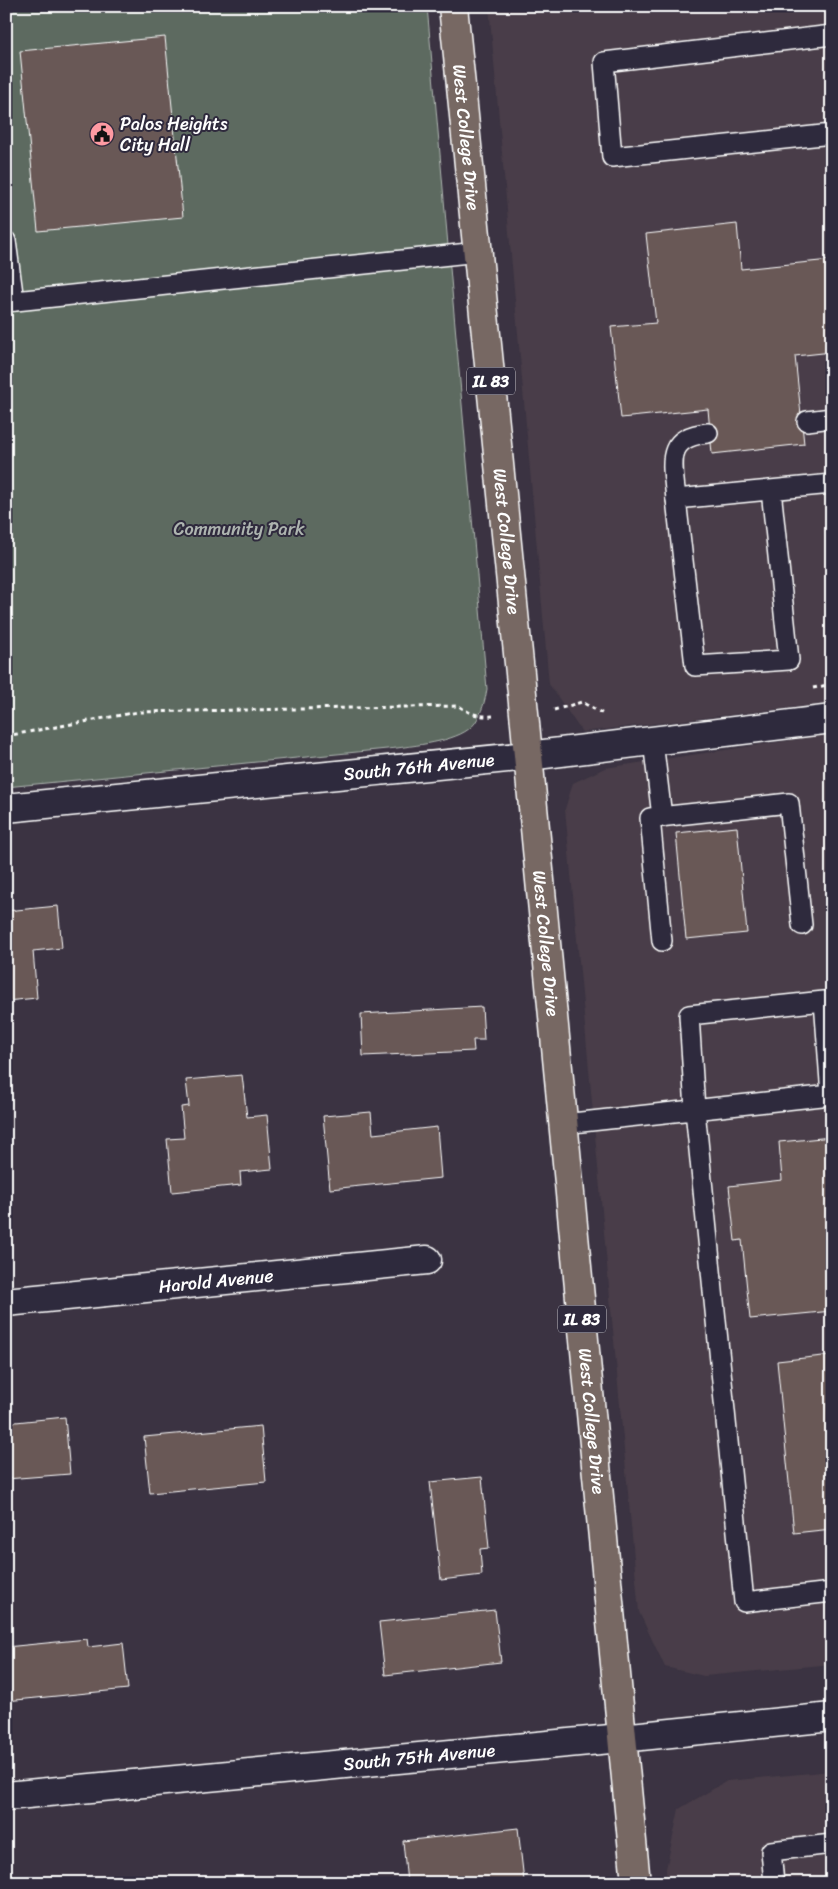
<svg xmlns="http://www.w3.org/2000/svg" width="838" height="1889" font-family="Sriracha,sans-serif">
  <rect width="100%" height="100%" fill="#3b3342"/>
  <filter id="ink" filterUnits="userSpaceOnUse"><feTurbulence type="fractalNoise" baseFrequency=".02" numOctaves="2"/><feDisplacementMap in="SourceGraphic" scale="10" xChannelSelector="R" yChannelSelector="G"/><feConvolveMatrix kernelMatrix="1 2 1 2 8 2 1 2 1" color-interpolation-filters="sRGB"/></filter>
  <g filter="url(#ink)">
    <g fill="#493e48">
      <polygon points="489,6 832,6 832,703 582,732 549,684"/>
      <polygon points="832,734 832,1664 704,1676 665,1667 639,1612 565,809 573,783 605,768"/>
      <polygon points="832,1771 832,1883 667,1883 666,1869 679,1809 727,1781"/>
    </g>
    <path fill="#5d6b61" stroke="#aeb5b0" d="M6,6H427L487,689C485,701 482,712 475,723C462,741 418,745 397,748L6,787Z"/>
    <g fill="#695957" stroke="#fff">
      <polygon points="165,37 183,217 38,231 20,51"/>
      <polygon points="737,224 741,269 830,260 832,279 832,352 795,356 804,444 712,454 708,409 621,418 611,327 656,323 646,234"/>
      <polygon points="737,827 747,933 686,939 676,833"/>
      <polygon points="58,906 62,948 33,951 37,998 6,1001 6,911"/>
      <polygon points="482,1007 484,1040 473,1040 474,1051 363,1056 361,1014"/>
      <polygon points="242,1075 247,1117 267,1115 272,1169 240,1172 241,1185 172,1192 167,1139 184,1138 181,1107 189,1106 186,1080"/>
      <polygon points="371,1112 373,1134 437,1127 441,1178 330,1189 323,1116"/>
      <polygon points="832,1137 832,1311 750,1319 742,1240 735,1241 729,1186 782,1180 779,1142"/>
      <polygon points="832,1355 832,1529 794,1533 777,1361"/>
      <polygon points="65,1417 70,1474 6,1479 6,1423"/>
      <polygon points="261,1426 266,1482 150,1493 144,1437"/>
      <polygon points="482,1477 489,1548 480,1549 482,1575 441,1580 430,1482"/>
      <polygon points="495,1610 501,1662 385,1675 379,1622"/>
      <polygon points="87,1639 88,1647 123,1643 128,1689 6,1701 6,1647"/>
      <polygon points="518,1828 524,1881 504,1883 407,1883 403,1841"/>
    </g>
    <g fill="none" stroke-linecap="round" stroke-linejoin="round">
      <defs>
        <g id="lane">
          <polyline points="832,35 604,62 612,157 832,134"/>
          <polyline points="6,241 14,301"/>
          <polyline points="6,302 478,252"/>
          <polyline points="807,421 832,418"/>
          <polyline points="771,490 789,660 695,666 676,499 832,484"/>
          <path d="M676,499C673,464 663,437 708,433"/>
          <polyline points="653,741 662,817"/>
          <polyline points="662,941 650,818 789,803 802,925"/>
          <polyline points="563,1124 831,1095 824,1001 689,1015 695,1110 744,1602 832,1592"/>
          <polyline points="774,1883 771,1851 832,1844"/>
        </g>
        <g id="street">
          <polyline points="528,756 832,719"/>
          <path id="s1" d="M6,1302L427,1260"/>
          <path id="s2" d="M6,1796L621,1738L832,1717"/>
        </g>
        <g id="secondary">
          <path id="s3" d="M6,808L528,756"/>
        </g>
        <g id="primary">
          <path id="s4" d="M453,6L524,713L636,1883"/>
        </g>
      </defs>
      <use href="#lane" stroke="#fff" stroke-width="22"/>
      <use href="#street" stroke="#fff" stroke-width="31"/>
      <use href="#secondary" stroke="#fff" stroke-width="31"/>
      <use href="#primary" stroke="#fff" stroke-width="31"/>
      <g stroke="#fff" stroke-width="3" stroke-dasharray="4 4" stroke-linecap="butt">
        <polyline points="813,688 832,684"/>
        <polyline points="554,710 582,702 605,715"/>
        <path d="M6,736L138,712L459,706C470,714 479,717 493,716"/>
      </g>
      <use href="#lane" stroke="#2f2a3d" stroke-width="19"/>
      <use href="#street" stroke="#2f2a3d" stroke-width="28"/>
      <use href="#secondary" stroke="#2f2a3d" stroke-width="28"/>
      <use href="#primary" stroke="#776864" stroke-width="28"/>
    </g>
  </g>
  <defs>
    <symbol id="civic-disc" viewBox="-11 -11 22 22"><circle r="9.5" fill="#ff9aa2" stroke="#2f2a3d"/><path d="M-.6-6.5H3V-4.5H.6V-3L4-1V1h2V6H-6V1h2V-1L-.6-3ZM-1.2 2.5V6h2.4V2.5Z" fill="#111"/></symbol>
  </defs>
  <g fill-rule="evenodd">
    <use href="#civic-disc" x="88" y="120" width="28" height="28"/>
  </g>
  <g text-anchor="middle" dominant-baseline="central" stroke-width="4" stroke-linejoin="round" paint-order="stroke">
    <g fill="#2f2a3d" stroke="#c1bfc5" stroke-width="1">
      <rect x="467" y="367.5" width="48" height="27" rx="4"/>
      <rect x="558" y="1305.5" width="48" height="27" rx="4"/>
    </g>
    <g font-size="16" font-weight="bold" fill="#fff">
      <text x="491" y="381">IL 83</text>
      <text x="582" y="1319">IL 83</text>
    </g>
    <g font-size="18" fill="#fff" stroke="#2f2a3d" text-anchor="start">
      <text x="120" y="124">Palos Heights<tspan x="120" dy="21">City Hall</tspan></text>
    </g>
    <g font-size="18" fill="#fff" stroke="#2f2a3d">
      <text stroke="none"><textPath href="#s4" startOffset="132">West College Drive</textPath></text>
      <text stroke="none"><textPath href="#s4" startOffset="538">West College Drive</textPath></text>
      <text stroke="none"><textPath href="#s3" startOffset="415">South 76th Avenue</textPath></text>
      <text stroke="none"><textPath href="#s4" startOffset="942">West College Drive</textPath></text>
      <text stroke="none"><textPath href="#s1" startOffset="211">Harold Avenue</textPath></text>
      <text stroke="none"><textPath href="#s4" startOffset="1422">West College Drive</textPath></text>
      <text stroke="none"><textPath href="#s2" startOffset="415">South 75th Avenue</textPath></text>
    </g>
    <g font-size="18" fill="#aeb5b0" stroke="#2f2a3d">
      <text x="239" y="529">Community Park</text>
    </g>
  </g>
  <rect width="838" height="1889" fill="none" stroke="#2f2a3d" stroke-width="25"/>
  <rect x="12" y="12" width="813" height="1864" fill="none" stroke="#fff" stroke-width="2" filter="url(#ink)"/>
</svg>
